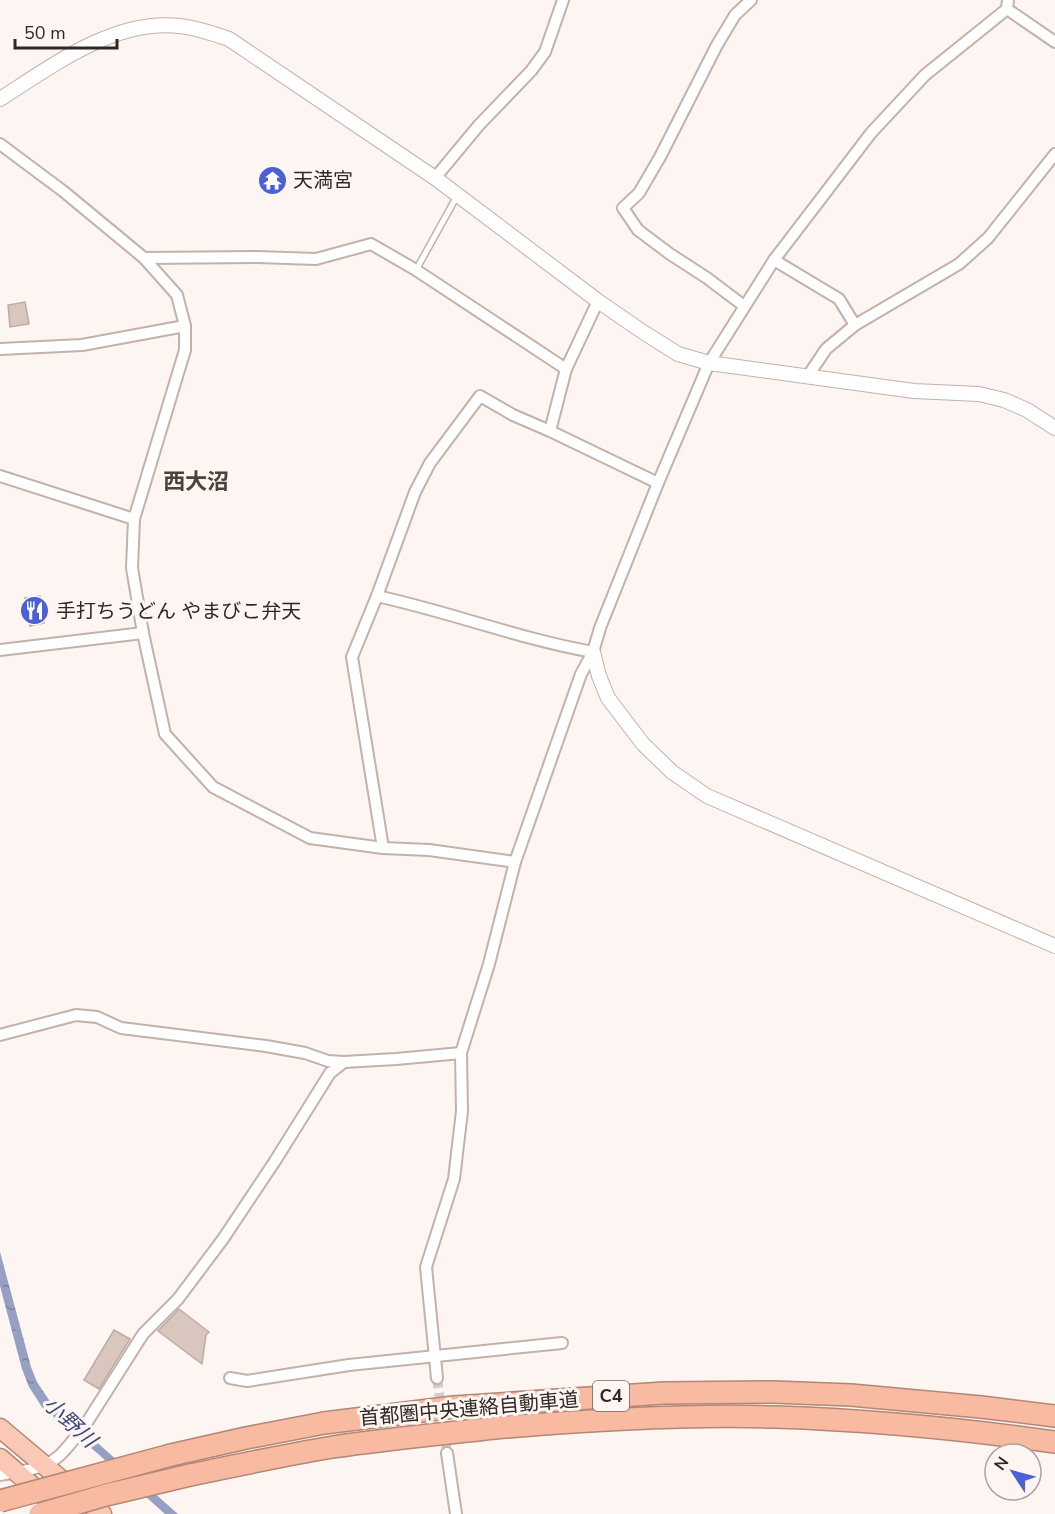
<svg xmlns="http://www.w3.org/2000/svg" width="1055" height="1514" font-family="'Nunito Sans','Noto Sans JP',sans-serif">
  <defs>
    <pattern id="water-ripples" width="26" height="14" patternUnits="userSpaceOnUse" patternTransform="scale(1.5)"><rect width="26" height="14" fill="#95a0c2"/><path d="M2 4q2-2 4 0t4 0M15 11q2-2 4 0t4 0" fill="none" stroke="#7a829d"/></pattern>
  </defs>
  <rect width="100%" height="100%" fill="#fcf5f1"/>
  <polygon fill="url(#water-ripples)" points="0,1252 31,1367 37,1382 49,1400 178,1514 165,1514 97,1453 42,1407 29,1387 22,1369 0,1286"/>
  <g fill="#d9c6bf" stroke="#bdaba3" stroke-width="1.5">
    <polygon points="276,175 286,182 278,193 269,187"/>
    <polygon points="25,302 29,324 10,327 8,305"/>
    <polygon points="40,596 44,623 30,626 25,598"/>
    <polygon points="179,1309 209,1332 206,1335 202,1364 158,1331"/>
    <polygon points="114,1330 130,1339 99,1389 84,1380"/>
  </g>
  <g fill="none" stroke-linecap="round" stroke-linejoin="round">
    <polyline stroke="#d3ccc8" stroke-width="10" stroke-dasharray="10 5" stroke-linecap="butt" points="437,1378 447,1453"/>
    <defs>
      <polyline id="service" points="416,270 457,196"/>
      <g id="minor">
        <polyline points="1007,9 1055,42"/>
        <polyline points="0,144 63,191 144,258 177,295 185,326 82,345 0,349"/>
        <polyline points="435,178 479,125 531,71 545,52 563,0"/>
        <polyline points="144,258 258,257 316,259 371,244 416,270 566,369"/>
        <polyline points="774,260 839,299 855,325"/>
        <polyline points="744,306 707,278 670,254 638,230 623,208 639,193 660,157 717,45 735,15 751,0"/>
        <polyline points="185,326 185,350 134,519 132,568 143,633 165,734 213,787 310,838 383,848"/>
        <polyline points="808,376 826,349 855,325 959,264 988,238 1055,154"/>
        <polyline points="550,431 566,369 598,301"/>
        <polyline points="0,476 134,519"/>
        <path d="M377,596C450,612 520,639 593,652"/>
        <polyline points="0,650 143,633"/>
        <polyline points="515,862 429,850 383,848 352,657 377,596 415,492 430,463 480,396 513,415 550,431 658,483"/>
        <polyline points="0,1035 76,1015 97,1017 121,1028 266,1046 305,1053 328,1061 344,1062 396,1059 461,1053"/>
        <polyline points="230,1378 247,1381 349,1365 562,1343"/>
        <polyline points="437,1378 426,1267 454,1179 462,1111 461,1053 489,964 515,862 581,674 593,652 600,628 658,483 709,363 774,260 871,133 925,75 1007,9 1008,0"/>
        <polyline points="447,1453 456,1514"/>
        <path d="M0,1475C20,1471 43,1470 59,1456C68,1448 76,1436 84,1427L143,1334L178,1299L223,1239L275,1161L330,1073L344,1062"/>
      </g>
      <g id="tertiary">
        <path d="M0,99C52,66 115,18 180,26C197,28 212,33 229,39L435,178L598,301L643,332L678,354L709,363L914,391L979,394L1004,400L1027,410L1055,428"/>
        <polyline points="593,652 599,676 608,698 643,744 672,772 707,796 1055,946"/>
      </g>
      <g id="trunk">
        <polyline points="0,1428 102,1514"/>
        <polyline points="0,1458 65,1514"/>
      </g>
      <g id="motorway">
        <polyline points="171,1455 246,1438 324,1423 454,1407 664,1393 773,1392 851,1395 981,1407 1055,1416"/>
        <path d="M190,1475C238,1465 285,1455 333,1447C386,1439 441,1434 495,1428C588,1420 682,1414 775,1417C869,1420 962,1429 1055,1442"/>
      </g>
    </defs>
    <use href="#service" stroke="#c4b1aa" stroke-width="8"/>
    <use href="#minor" stroke="#c4b1aa" stroke-width="14"/>
    <use href="#tertiary" stroke="#c4b1aa" stroke-width="16"/>
    <use href="#trunk" stroke="#b28776" stroke-width="21"/>
    <use href="#motorway" stroke="#b28776" stroke-width="24"/>
    <use href="#service" stroke="#fff" stroke-width="5"/>
    <use href="#minor" stroke="#fff" stroke-width="10"/>
    <use href="#tertiary" stroke="#fff" stroke-width="14"/>
    <use href="#trunk" stroke="#fac8b4" stroke-width="18"/>
    <use href="#motorway" stroke="#f8baa1" stroke-width="21"/>
    <defs>
      <g id="motorway-bridge">
        <polyline points="0,1501 171,1455"/>
        <polyline points="40,1514 106,1495 190,1475"/>
      </g>
    </defs>
    <use href="#motorway-bridge" stroke="#b28776" stroke-width="24" stroke-linecap="butt"/>
    <use href="#motorway-bridge" stroke="#f8baa1" stroke-width="21"/>
  </g>
  <defs>
    <symbol id="temple-disc" viewBox="-11 -11 22 22"><circle r="9.5" fill="#4b60d5" stroke="#fcf5f1"/><path d="M0-6L5-2H3V0L6.5 2.5H4V6H1.5V3h-3V6H-4V2.5H-6.5L-3 0V-2H-5Z" fill="#fff"/></symbol>
    <symbol id="restaurant-disc" viewBox="-11 -11 22 22"><circle r="9.5" fill="#4b60d5" stroke="#fcf5f1"/><path d="M-5-6h1v4h1v-4h1v4h1v-4h1v5L-1.5 .5V6h-2V.5L-5-1ZM5-6V6H3V1.5H1.5Q1.5-4 5-6Z" fill="#fff"/></symbol>
  </defs>
  <g fill-rule="evenodd">
    <use href="#temple-disc" x="256" y="164" width="33" height="33"/>
    <use href="#restaurant-disc" x="18" y="594" width="33" height="33"/>
  </g>
  <g text-anchor="middle" dominant-baseline="central" stroke-width="6" stroke-linejoin="round" paint-order="stroke">
    <rect fill="#fcf5f1" stroke="#6c6662" stroke-width="1.5" x="593" y="1381" width="36" height="30" rx="4.5"/>
    <g font-size="18" font-weight="bold" fill="#2f2825">
      <text x="611" y="1396">C4</text>
    </g>
    <g font-size="20" fill="#2f2825" stroke="#fcf5f1" text-anchor="start">
      <text x="293" y="180">天満宮</text>
      <text x="56" y="611">手打ちうどん やまびこ弁天</text>
    </g>
    <g font-size="20" fill="#2f2825" stroke="#fcf5f1">
      <text transform="translate(469 1409) rotate(-5)">首都圏中央連絡自動車道</text>
    </g>
    <g font-size="21" font-style="italic" fill="#3d4a7a" stroke="#fcf5f1">
      <text transform="translate(70 1422) rotate(43)">小野川</text>
    </g>
    <g font-size="22" font-weight="bold" fill="#50403a" stroke="#fcf5f1">
      <text x="196" y="482">西大沼</text>
    </g>
  </g>
  <g transform="translate(1013 1472) rotate(306)"><circle r="28" fill="#fcf5f1" stroke="#aaa39f" stroke-width="1.5"/>
  <path d="M0-4.5L10 22L0 15L-10 22Z" fill="#4b60d5"/>
  <text y="-9" font-size="16" font-weight="bold" text-anchor="middle" fill="#2f2825">N</text>
  </g>
  <path d="M15 39v9h102v-9" fill="none" stroke="#2f2825" stroke-width="3"/>
  <text x="24" y="39" font-size="18" fill="#2f2825" stroke="#fcf5f1" stroke-width="4.5" paint-order="stroke">50 m</text>
</svg>
